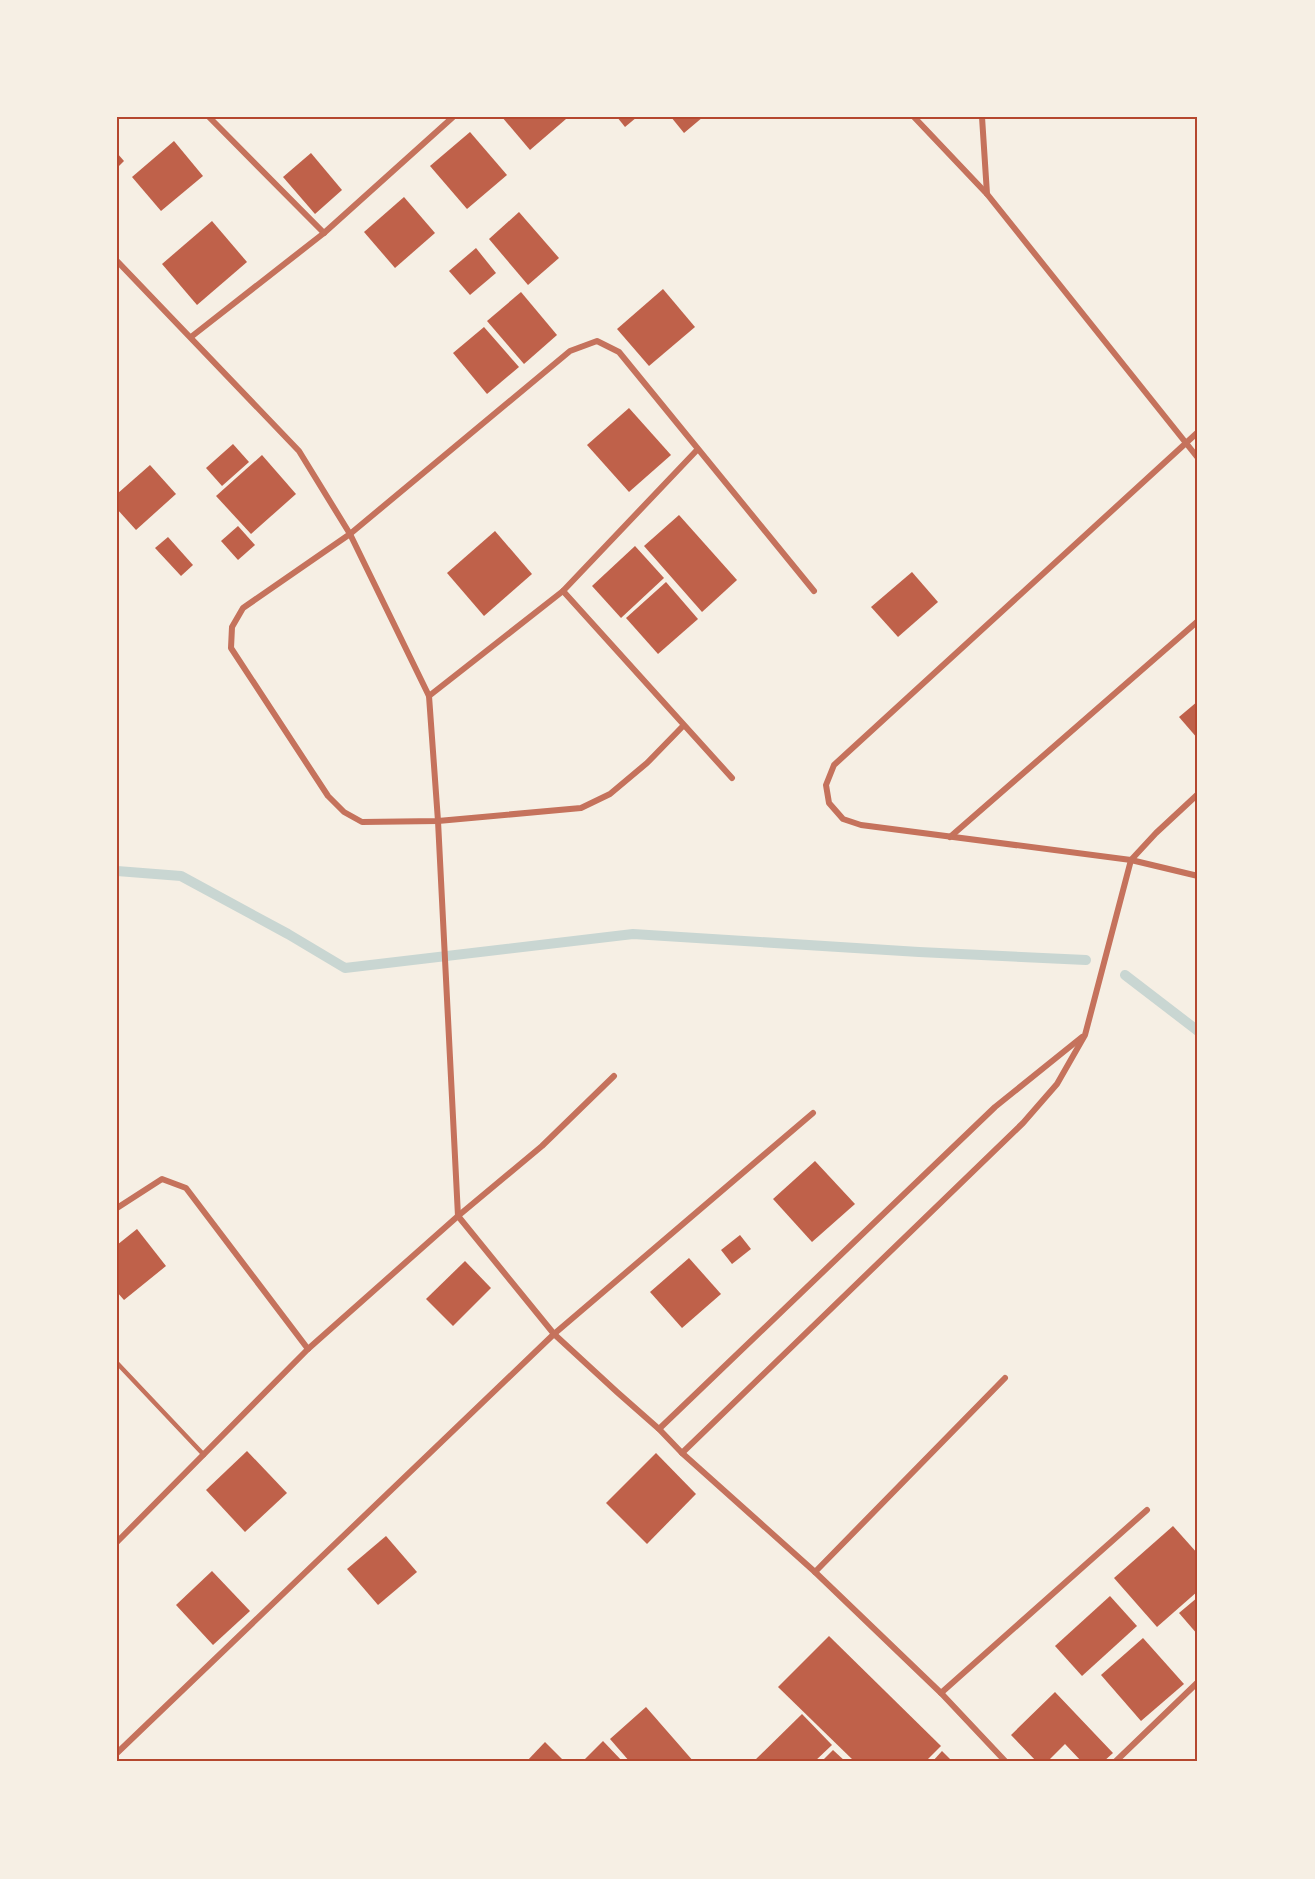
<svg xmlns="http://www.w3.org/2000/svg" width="1315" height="1879" font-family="Inter,sans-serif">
  <rect width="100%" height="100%" fill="#f6efe4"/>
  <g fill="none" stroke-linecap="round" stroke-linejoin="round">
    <g stroke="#c9d6d2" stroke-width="10">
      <polyline points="117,871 181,876 288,934 345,968 633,934 919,952 1086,960"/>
      <polyline points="1125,975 1198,1031"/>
    </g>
  </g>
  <g fill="#bf614a">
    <polygon points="502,117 564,117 566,119 530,150"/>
    <polygon points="617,117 637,117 625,127"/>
    <polygon points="671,117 703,117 684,133"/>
    <polygon points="470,132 507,175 467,209 430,166"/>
    <polygon points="174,141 203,176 161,211 132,177"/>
    <polygon points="117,153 124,161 117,168"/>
    <polygon points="311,153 342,190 315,214 283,177"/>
    <polygon points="404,197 435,233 395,268 364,232"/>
    <polygon points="519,212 559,258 528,285 489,239"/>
    <polygon points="212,221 247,262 197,305 162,264"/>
    <polygon points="476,248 496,273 470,295 449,271"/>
    <polygon points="663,289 695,327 649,366 617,329"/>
    <polygon points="521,292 557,335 524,364 487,321"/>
    <polygon points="484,327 519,367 487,394 453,353"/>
    <polygon points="629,408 671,455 629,492 587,445"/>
    <polygon points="233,444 249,462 222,486 206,468"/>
    <polygon points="262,455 296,494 251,534 216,496"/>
    <polygon points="150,465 176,494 136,530 117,509 117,494"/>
    <polygon points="679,515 737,580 702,612 644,546"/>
    <polygon points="238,526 255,545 238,560 221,541"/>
    <polygon points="495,531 532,574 484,616 447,573"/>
    <polygon points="168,537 193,565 181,576 155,548"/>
    <polygon points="635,546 664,578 621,618 592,586"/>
    <polygon points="912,572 938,602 898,637 871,607"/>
    <polygon points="666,582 698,619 658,654 626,618"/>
    <polygon points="1198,701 1198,739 1179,717"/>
    <polygon points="815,1161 855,1204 812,1242 773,1199"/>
    <polygon points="137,1229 166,1266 124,1300 117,1292 117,1245"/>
    <polygon points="740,1235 751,1249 732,1264 721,1250"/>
    <polygon points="689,1258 721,1294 682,1328 650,1292"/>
    <polygon points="465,1261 491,1288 453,1326 426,1299"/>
    <polygon points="247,1451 287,1493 245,1532 206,1490"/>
    <polygon points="656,1453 696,1494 647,1544 606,1503"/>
    <polygon points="1173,1526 1198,1554 1198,1591 1157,1627 1114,1578"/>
    <polygon points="386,1536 417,1572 378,1605 347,1569"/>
    <polygon points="212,1571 250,1611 213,1645 176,1605"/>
    <polygon points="1110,1596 1137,1626 1082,1676 1055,1646"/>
    <polygon points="1198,1597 1198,1635 1179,1613"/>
    <polygon points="829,1636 941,1746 925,1762 855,1762 778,1687"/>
    <polygon points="1143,1638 1184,1684 1141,1721 1101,1675"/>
    <polygon points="1055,1692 1113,1753 1103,1762 1082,1762 1065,1744 1047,1762 1037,1762 1011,1735"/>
    <polygon points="646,1707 694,1762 630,1762 610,1739"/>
    <polygon points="802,1714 832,1745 814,1762 753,1762"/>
    <polygon points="603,1741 623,1762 582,1762"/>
    <polygon points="545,1742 565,1762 526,1762"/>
    <polygon points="833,1750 846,1762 821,1762"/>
    <polygon points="942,1751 953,1762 932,1762"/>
  </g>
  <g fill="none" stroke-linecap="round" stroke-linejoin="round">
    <polyline stroke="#c5725c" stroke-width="4.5" points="117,1363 204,1455"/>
    <g stroke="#c5725c" stroke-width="6">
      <polyline points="209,117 324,233"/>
      <polyline points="914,117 987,194"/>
      <polyline points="982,117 987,194 1198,458"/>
      <polyline points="117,261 299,451 350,534 429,696 438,821 458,1216 554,1334 617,1392 659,1429 682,1453 815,1572 941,1693 1006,1762"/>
      <polyline points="191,337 324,233 453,117"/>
      <polyline points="1198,432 834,765 826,785 829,803 843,819 861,825 1131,860 1198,876"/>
      <polyline points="563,591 732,778"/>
      <polyline points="429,696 563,591 697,450"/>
      <polyline points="683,726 647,763 610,794 581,808 438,821 362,822 344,812 328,796 231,648 232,627 243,608 350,534 570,351 597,341 619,352 814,591"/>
      <polyline points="950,837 1198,621"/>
      <polyline points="117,1208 162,1179 186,1188 308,1349"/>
      <polyline points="659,1429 995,1107 1082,1037"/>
      <polyline points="682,1453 1023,1123 1057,1084 1085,1035 1131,860 1156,833 1198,794"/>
      <polyline points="117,1542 308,1349 458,1216 542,1146 614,1076"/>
      <polyline points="815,1572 1005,1378"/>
      <polyline points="941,1693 1147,1510"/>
      <polyline points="117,1753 554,1334 813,1113"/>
      <polyline points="1115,1762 1198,1682"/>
    </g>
  </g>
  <rect width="1315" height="1879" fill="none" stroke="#f6efe4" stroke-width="237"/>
  <rect x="118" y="118" width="1078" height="1642" fill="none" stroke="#b5482f" stroke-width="2"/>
</svg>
